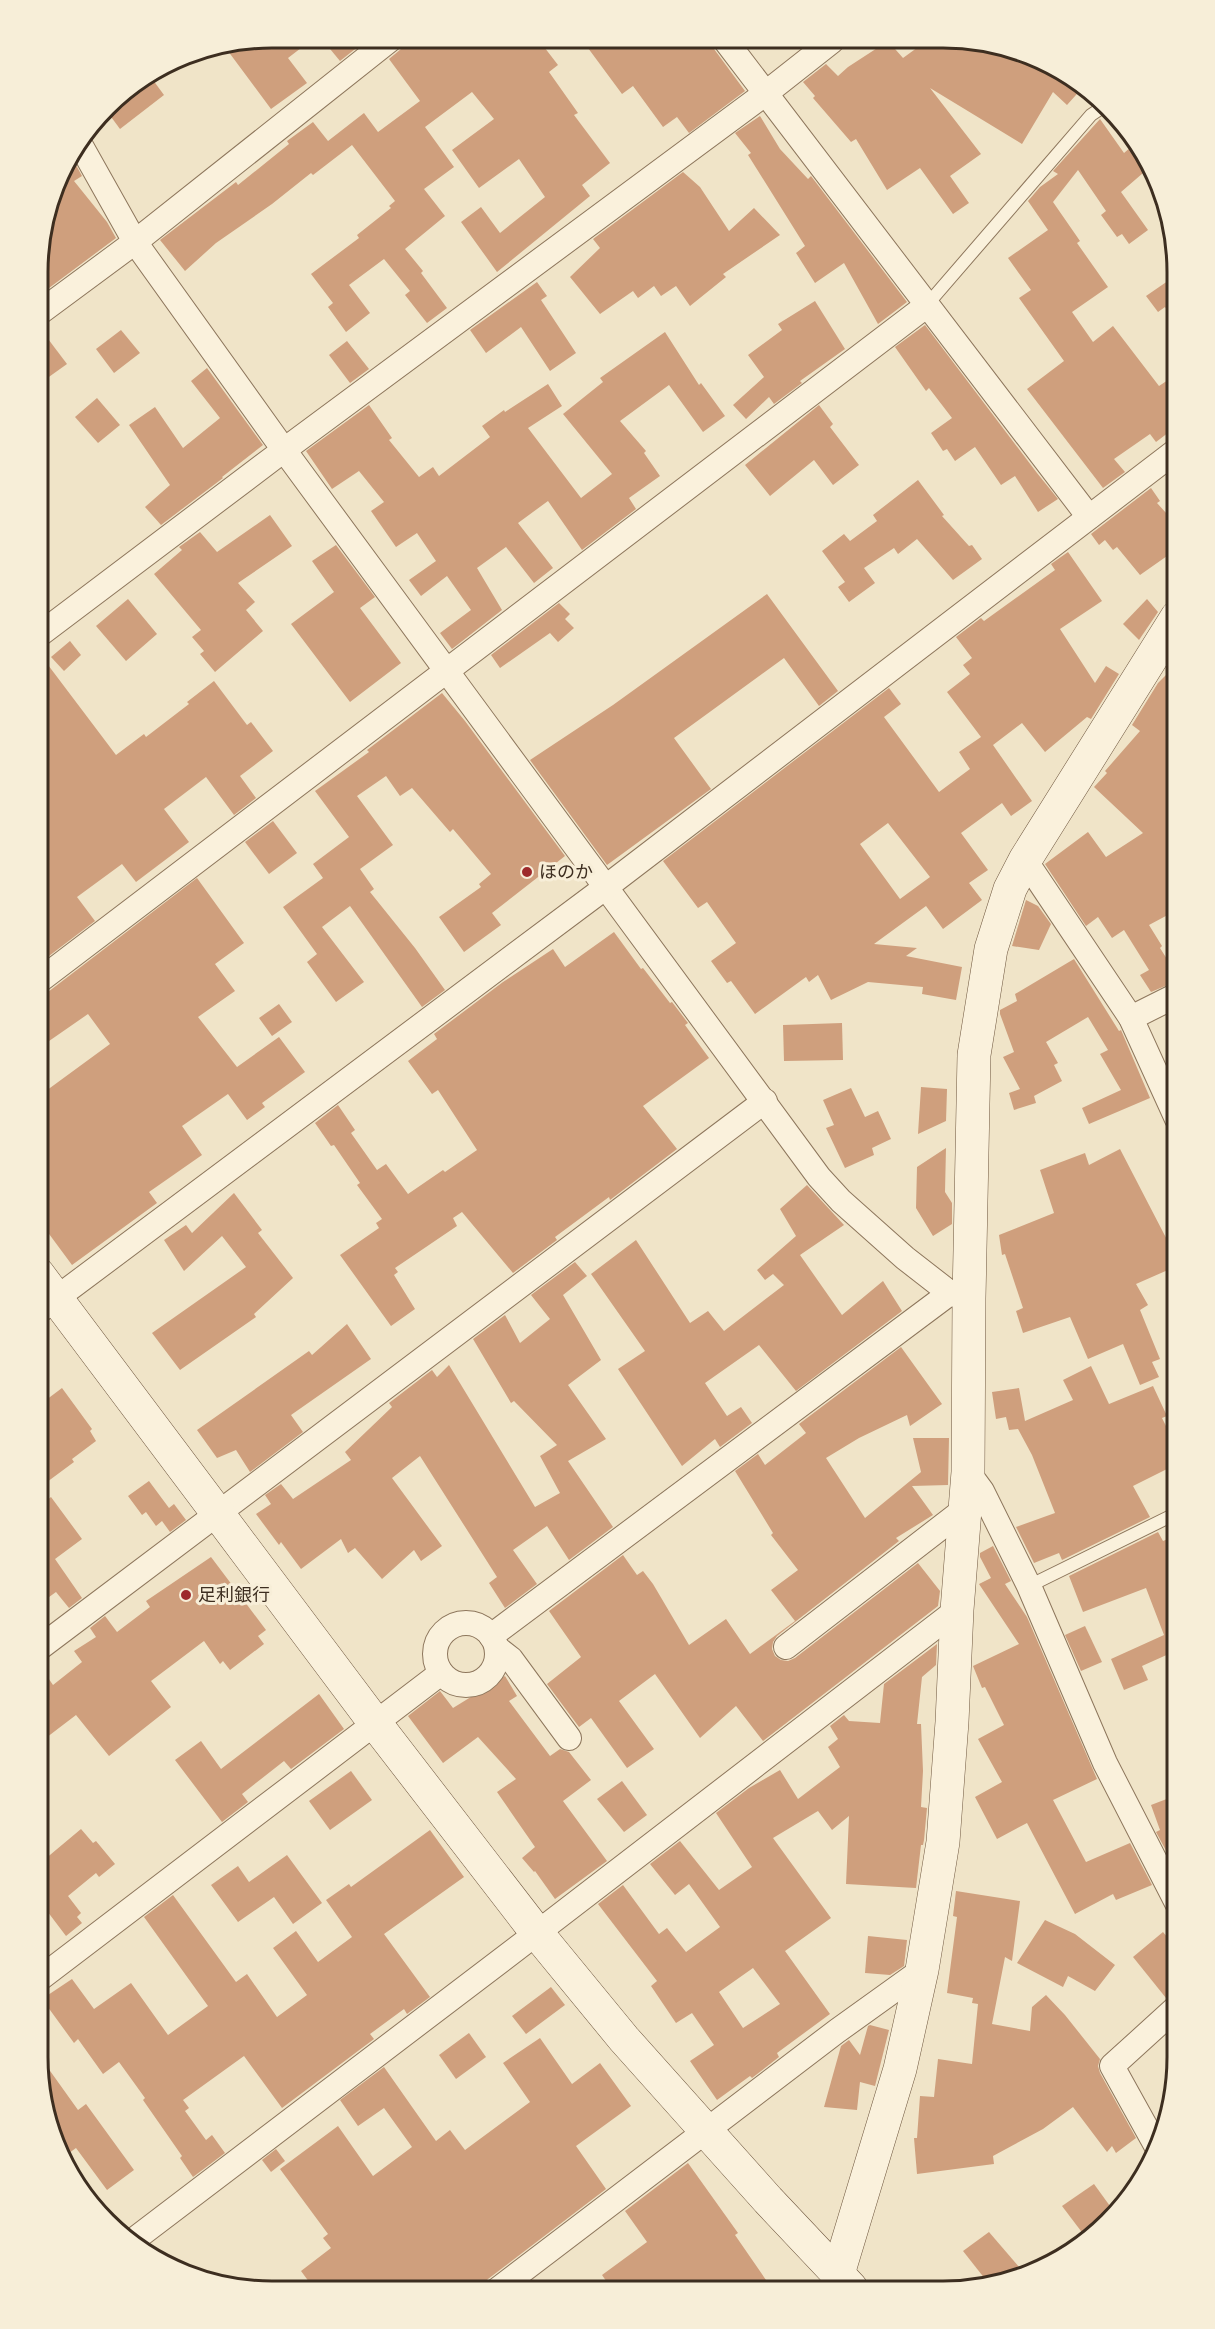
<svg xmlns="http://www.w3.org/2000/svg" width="1215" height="2329" font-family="'Libre Baskerville','Noto Sans JP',serif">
  <rect width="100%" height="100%" fill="#f0e4c8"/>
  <g fill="#cf9f7d" fill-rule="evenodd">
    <polygon points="272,38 314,38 288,58 307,83 271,109 225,47"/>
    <polygon points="321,38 369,38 340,61"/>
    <polygon points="406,38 538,39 558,65 549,72 578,113 574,115 610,163 582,185 590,196 497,272 461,222 481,207 500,233 545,197 519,159 479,188 452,150 494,119 472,92 425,127 454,167 424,189 445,216 405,249 423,271 421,273 447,308 427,323 405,295 410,291 384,259 349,285 370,313 346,332 328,307 333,303 311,274 359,238 357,235 391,208 389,206 395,201 352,145 313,175 311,173 272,204 216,243 185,271 160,240 236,182 238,185 289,144 287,141 313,122 328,141 364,113 378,132 420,101 389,59 401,49"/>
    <polygon points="599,40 711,40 714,49 745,91 689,133 677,117 663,127 633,86 622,94 588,48"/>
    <polygon points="888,41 903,58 925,42 989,42 1047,62 1084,86 1067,105 1053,92 1022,144 930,88 981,154 950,176 969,203 953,214 920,168 887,190 856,139 851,142 813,98 815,96 803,82 826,64 838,76 848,67"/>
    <polygon points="150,76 164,95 120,129 106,110 117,96"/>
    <polygon points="760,116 780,149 808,179 811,176 907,302 878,324 844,263 815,283 796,253 805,246 748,155 751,153 735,133"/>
    <polygon points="1100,119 1124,153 1138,141 1150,167 1121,192 1148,230 1129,244 1122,234 1117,237 1101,215 1106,211 1078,170 1053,202 1080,241 1077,243 1108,287 1072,312 1093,342 1113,326 1159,386 1177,374 1177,426 1156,442 1150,434 1114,459 1125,472 1103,488 1027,389 1064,361 1019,298 1031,290 1008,258 1048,230 1028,201 1040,187 1058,174 1053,171"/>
    <polygon points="71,156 82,176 74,181 107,222 116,238 49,288 39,272 39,242 62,168"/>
    <polygon points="683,172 700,187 729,231 754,208 780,235 723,274 726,277 690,306 676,286 661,296 654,286 638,298 633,291 600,314 570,277 600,248 593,239"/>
    <polygon points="1178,274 1178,292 1177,325 1165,307 1158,312 1146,296"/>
    <polygon points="537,282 547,296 541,300 576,353 550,371 521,327 486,353 470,330"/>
    <polygon points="815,301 845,349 800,381 802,383 774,404 769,397 746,419 733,405 764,377 748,355 782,330 778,324"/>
    <polygon points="925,325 1037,473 1058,499 1038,512 1015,476 1001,485 975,447 955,461 947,449 943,451 931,433 952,418 929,388 926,391 895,347"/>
    <polygon points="39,327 67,364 39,384"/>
    <polygon points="121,330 140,353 114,373 96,349"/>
    <polygon points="665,332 699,385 701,383 725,416 703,432 669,385 620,421 646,451 644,453 660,476 629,498 636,509 582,550 548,501 518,523 553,568 534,583 506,547 477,568 502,610 452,649 440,633 471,610 447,576 421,596 409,580 436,561 417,533 396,547 371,511 384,502 359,471 332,489 306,451 369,405 392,438 389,440 419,477 433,467 439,476 490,437 482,426 504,410 505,412 548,384 562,406 528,428 581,498 612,474 563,414 603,382 600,378"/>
    <polygon points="347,341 369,369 350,383 329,355"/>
    <polygon points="207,368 263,445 222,477 223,478 161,525 145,507 170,485 129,425 155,407 183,448 220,418 191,381"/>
    <polygon points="97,398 120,425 98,443 75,417"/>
    <polygon points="819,405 833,424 830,427 859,465 833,485 814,460 770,496 745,465"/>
    <polygon points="918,480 944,515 942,516 969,546 972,545 982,559 953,580 917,539 898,554 894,548 864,568 875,583 849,602 838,587 845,582 822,551 844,534 850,541 877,521 873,515"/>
    <polygon points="1151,488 1160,501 1157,503 1177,525 1177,549 1140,575 1117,547 1113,550 1105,540 1099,545 1091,534"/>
    <polygon points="270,515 292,546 238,583 255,602 246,610 263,631 215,672 200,654 204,651 192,637 201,630 154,574 182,550 179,547 200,532 217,552"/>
    <polygon points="336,545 375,597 360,608 401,663 350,702 291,624 334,592 312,561"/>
    <path d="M1068,552L1102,601L1060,629L1095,683L1106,666L1119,674L1091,719L1087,717L1045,752L1022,723L993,745L1032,801L1011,816L1002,803L961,833L988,870L969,883L982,900L943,929L926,906L874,944L917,948L906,956L962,967L956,1000L922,994L923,987L868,982L831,1000L818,975L809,982L806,977L755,1014L731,981L727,983L711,961L736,943L707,902L698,908L663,861L889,688L901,704L884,717L939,792L970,769L959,752L981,737L947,692L970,674L963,665L972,658L956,637L981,618L984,621L1055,570L1051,564ZM888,823L930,877L900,899L860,844Z"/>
    <polygon points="767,594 838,691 819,706 784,658 674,738 711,789 607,865 530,760 613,705"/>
    <polygon points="128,599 157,634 126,661 96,626"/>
    <polygon points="1147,599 1158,612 1139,640 1123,624"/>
    <polygon points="559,603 570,614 565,619 574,628 558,642 550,633 500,668 491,655"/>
    <polygon points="70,641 81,655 64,671 51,657"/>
    <polygon points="39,653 116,755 144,734 146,737 189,704 187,702 214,681 247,725 251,722 273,751 240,776 256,798 234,815 206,777 164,809 189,842 136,882 122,864 77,897 95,921 45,959 39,951"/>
    <polygon points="1177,664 1177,910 1149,925 1162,946 1160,948 1177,975 1177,981 1151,992 1140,975 1149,970 1124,930 1112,938 1098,917 1086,926 1045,864 1088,832 1106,857 1143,833 1094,787 1107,773 1105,771 1140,731 1132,725 1158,683"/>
    <polygon points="442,693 465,721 565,856 492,913 501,925 464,952 439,917 481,887 479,884 491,874 453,829 450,832 412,788 400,796 386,776 357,796 393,845 360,869 374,889 370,892 415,948 445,990 422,1007 350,906 322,927 364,982 336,1002 307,962 317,954 283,907 323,878 313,864 349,837 315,791 369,752 367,750"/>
    <polygon points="273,821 297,853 269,874 245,842"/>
    <polygon points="197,878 244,943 215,964 235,991 198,1017 237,1067 279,1037 305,1072 262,1103 265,1107 247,1120 228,1094 182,1126 202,1155 149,1192 157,1203 72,1265 38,1219 38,1140 48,1132 39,1119 39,1096 110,1044 88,1014 39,1048 39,995 48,992"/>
    <polygon points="1026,900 1038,906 1051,924 1039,950 1012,946"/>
    <polygon points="614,932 641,969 643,968 670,1003 672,1002 688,1023 685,1025 709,1058 643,1106 677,1149 610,1200 609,1197 555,1237 557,1240 513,1273 462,1212 453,1218 457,1226 395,1268 398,1272 394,1275 415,1309 391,1326 340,1255 379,1228 376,1223 382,1219 357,1185 360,1183 334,1145 331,1146 315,1123 338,1105 355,1130 351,1133 377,1170 386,1164 408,1194 443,1170 445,1172 477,1150 438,1090 432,1094 408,1061 437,1039 434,1034 503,982 553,949 565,967"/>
    <polygon points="1074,959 1119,1031 1121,1030 1150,1098 1089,1124 1082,1108 1121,1090 1100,1054 1108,1050 1088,1017 1046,1042 1058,1063 1054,1065 1062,1081 1034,1096 1036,1103 1014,1110 1009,1093 1020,1089 1003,1057 1014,1052 1000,1014 1000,1010 1017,1001 1015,994"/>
    <polygon points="279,1004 292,1022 272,1036 259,1018"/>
    <polygon points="842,1023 843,1060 784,1061 783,1025"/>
    <polygon points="921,1087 947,1089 946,1121 918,1134"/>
    <polygon points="851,1088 865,1117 878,1111 891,1139 872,1148 874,1155 845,1168 826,1128 834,1125 823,1100"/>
    <polygon points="946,1148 945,1192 952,1203 952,1224 933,1236 916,1208 917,1167"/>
    <polygon points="1120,1149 1177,1259 1177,1266 1136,1284 1148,1305 1140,1310 1160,1359 1152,1362 1159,1377 1140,1385 1123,1344 1088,1359 1070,1317 1023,1333 1016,1311 1023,1308 1005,1254 1002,1255 999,1235 1054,1213 1040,1170 1085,1153 1089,1165"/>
    <polygon points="807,1185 844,1225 800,1255 842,1315 883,1281 902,1311 796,1391 759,1345 705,1383 727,1416 741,1407 752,1423 720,1447 715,1439 682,1466 618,1369 645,1351 591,1274 636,1240 690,1323 708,1311 724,1331 784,1285 773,1274 765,1280 757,1270 796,1236 780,1209"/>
    <polygon points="234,1193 262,1230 258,1233 293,1278 254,1314 256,1317 180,1370 152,1333 246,1267 222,1236 184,1271 164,1240 186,1225 192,1233"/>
    <polygon points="575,1262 587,1276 563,1295 601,1360 568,1385 606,1439 568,1461 613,1527 569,1560 547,1526 513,1550 537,1584 505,1608 489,1583 497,1577 420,1456 392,1478 442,1546 421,1561 414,1550 382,1579 355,1548 348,1553 341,1539 301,1569 281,1542 279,1545 256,1514 271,1504 265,1495 281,1484 293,1499 351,1460 345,1452 392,1407 389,1403 432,1370 437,1377 449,1365 535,1507 560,1493 540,1456 557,1445 514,1401 511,1403 473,1339 505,1315 520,1343 550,1319 531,1295"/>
    <polygon points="347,1324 371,1359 291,1415 303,1432 250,1472 236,1450 217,1458 197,1430 309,1351 312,1355"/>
    <polygon points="901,1347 942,1404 910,1426 907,1415 859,1438 826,1458 865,1518 921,1472 913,1438 949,1438 948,1485 912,1486 933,1515 896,1538 899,1541 777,1636 773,1642 772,1649 775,1656 781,1660 788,1661 795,1658 918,1563 940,1591 938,1606 763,1741 736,1706 700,1738 655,1674 619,1701 654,1749 627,1768 591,1718 579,1727 547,1684 581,1657 549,1611 623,1555 637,1575 643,1571 653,1584 689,1645 726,1619 750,1654 795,1621 771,1590 798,1570 771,1535 773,1533 735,1471 758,1454 765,1465 806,1433 799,1424"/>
    <polygon points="1091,1366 1109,1404 1153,1386 1167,1416 1162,1418 1177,1448 1177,1464 1133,1486 1150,1517 1062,1560 1059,1553 1034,1563 1016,1527 1055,1513 1032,1455 1018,1429 1009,1430 1006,1417 996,1419 992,1392 1019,1388 1025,1421 1073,1400 1063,1380"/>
    <polygon points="62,1388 92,1429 90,1431 96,1441 72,1459 74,1462 47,1482 38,1471 38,1406"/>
    <polygon points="149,1481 169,1508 174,1504 186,1520 170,1532 162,1521 156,1526 146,1512 142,1515 128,1496"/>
    <polygon points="51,1497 82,1539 55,1559 82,1598 69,1608 56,1592 38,1605 38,1507"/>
    <polygon points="1158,1532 1163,1541 1168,1539 1177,1557 1177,1665 1171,1653 1142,1666 1148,1680 1124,1690 1111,1659 1164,1635 1146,1588 1083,1612 1069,1576"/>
    <polygon points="993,1546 1011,1581 1005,1584 1027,1617 1097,1779 1053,1800 1086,1862 1130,1843 1152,1885 1116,1900 1113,1894 1075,1914 1027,1823 997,1839 975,1797 1002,1782 978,1739 1004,1725 985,1687 982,1688 973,1666 1019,1644 979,1584 991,1578 980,1557 980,1553"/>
    <polygon points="211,1557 266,1630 258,1636 264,1644 230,1670 223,1661 220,1664 204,1641 151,1681 171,1707 109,1756 76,1715 38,1744 38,1663 53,1685 82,1662 74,1651 96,1637 90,1628 105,1616 117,1632 150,1607 146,1601"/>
    <polygon points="1085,1626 1102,1662 1081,1671 1065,1635"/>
    <path d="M937,1644L936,1665L922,1677L917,1724H921L923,1771L921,1807L927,1808L924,1840L923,1845H921L916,1888L846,1884L849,1816L832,1830L818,1811L773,1838L831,1918L785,1951L830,2014L777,2053L779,2057L752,2078L750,2076L717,2100L690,2061L714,2045L692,2013L676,2023L651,1986L657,1981L598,1904L623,1885L659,1934L667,1928L686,1952L720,1927L689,1884L675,1895L650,1864L680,1841L719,1890L752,1867L716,1813L749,1788L780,1770L798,1799L840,1767L828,1747L838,1739L830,1726L844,1715L849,1721L880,1723L884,1684ZM753,1968L780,2004L743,2028L719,1992Z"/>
    <polygon points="505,1676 517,1696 509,1701 550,1756 560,1749 569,1752 591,1780 563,1801 607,1861 555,1899 535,1871 534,1872 522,1858 535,1847 497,1792 516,1779 478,1737 443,1763 408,1716 440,1691 453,1708"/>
    <polygon points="319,1694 344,1729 291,1769 284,1761 242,1794 248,1802 222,1822 175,1760 201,1741 221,1769"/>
    <polygon points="351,1771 372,1800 330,1830 309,1801"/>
    <polygon points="622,1781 647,1815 624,1832 597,1799"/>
    <polygon points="1177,1795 1177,1871 1156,1832 1160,1830 1151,1805"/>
    <polygon points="81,1829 93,1843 96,1841 115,1864 99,1877 96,1873 68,1896 81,1913 77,1917 82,1923 66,1936 38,1899 38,1865"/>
    <polygon points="430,1830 464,1877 384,1934 430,1997 407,2014 404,2009 370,2034 374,2039 282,2108 244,2056 183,2100 189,2108 185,2111 206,2140 212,2135 225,2153 193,2177 180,2158 182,2156 143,2100 145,2098 119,2062 103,2074 78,2039 74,2043 42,1999 72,1979 94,2009 131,1983 168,2035 208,2006 144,1917 173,1895 236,1982 247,1974 277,2017 307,1995 273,1948 296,1931 318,1962 352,1937 326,1900 349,1884 351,1887"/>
    <polygon points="287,1855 322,1903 293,1924 274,1897 238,1922 211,1885 238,1866 249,1882"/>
    <polygon points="956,1891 1020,1901 1012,1961 1005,1957 992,2024 1030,2031 1032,2007 1046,1995 1065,2015 1100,2059 1098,2066 1100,2073 1136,2138 1116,2153 1112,2146 1107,2152 1073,2107 1043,2129 993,2156 994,2164 917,2174 914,2138 917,2138 920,2096 934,2097 938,2059 972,2064 978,2004 972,2003 973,1998 947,1993 957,1917 953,1916"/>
    <polygon points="1045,1920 1075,1934 1115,1965 1095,1991 1068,1976 1063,1987 1017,1963"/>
    <polygon points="1163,1932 1177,1949 1177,1993 1166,1998 1133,1957"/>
    <polygon points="868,1936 907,1940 904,1966 890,1975 865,1973"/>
    <polygon points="551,1987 565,2005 526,2034 512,2016"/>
    <polygon points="870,2025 889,2030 875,2086 860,2082 857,2110 824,2107 841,2046 849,2040 860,2055 868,2026"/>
    <polygon points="469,2033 486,2057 456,2079 439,2055"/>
    <polygon points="540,2038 572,2084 600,2063 631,2106 576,2146 606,2189 488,2279 477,2290 315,2290 301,2271 331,2248 323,2238 328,2234 280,2169 338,2126 373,2176 412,2147 384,2108 358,2126 340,2100 384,2067 436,2141 450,2130 465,2150 530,2102 503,2063"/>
    <polygon points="38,2054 78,2110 86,2104 134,2170 107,2190 76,2148 62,2158 50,2132"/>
    <polygon points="276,2149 285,2161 271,2172 262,2160"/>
    <polygon points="688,2163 738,2233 735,2235 766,2280 750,2291 613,2291 602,2275 647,2242 625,2211"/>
    <polygon points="1094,2184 1115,2213 1087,2239 1062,2206"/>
    <polygon points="989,2232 1026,2275 1018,2279 989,2284 963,2251"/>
  </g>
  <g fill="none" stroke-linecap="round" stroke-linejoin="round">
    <defs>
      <g id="lane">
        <polyline points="926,306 1091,115 1106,105"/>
        <polyline points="1029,1586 1169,1517"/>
      </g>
      <g id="street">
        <polyline points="725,40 1089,517"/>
        <polyline points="80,144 135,242 284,450 819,1177 841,1201 905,1258 950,1293 969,1299"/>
        <polyline points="39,313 135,242 392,38"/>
        <polyline points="39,635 284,450 766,93 832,41"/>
        <polyline points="1025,860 1131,1018 1177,1119"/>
        <polyline points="39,981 926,306"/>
        <polyline points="1131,1018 1177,995"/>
        <polyline points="38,1312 606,887 1177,450"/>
        <polyline points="968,1472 982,1491 1029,1586 1105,1763 1177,1903"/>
        <circle cx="466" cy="1654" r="31"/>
        <polyline points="491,1636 950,1293"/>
        <polyline points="786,1647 966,1508"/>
        <polyline points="497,1648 511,1659 569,1738"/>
        <polyline points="38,1649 765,1101"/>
        <polyline points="38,1980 441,1673"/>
        <polyline points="1158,2149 1112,2066 1177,2007"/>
        <polyline points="131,2242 537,1933 957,1610"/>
        <polyline points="497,2290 837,2031 922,1970"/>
      </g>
      <g id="secondary">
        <polyline points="38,1274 375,1723 537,1933 624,2039 768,2200 851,2288"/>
        <polyline points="836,2291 838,2274 900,2069 922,1970 943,1842 952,1722 957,1610 968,1472 969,1299 974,1055 991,949 1010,889 1025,860 1177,617"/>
      </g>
    </defs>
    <use href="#lane" stroke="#8d765c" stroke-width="14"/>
    <use href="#street" stroke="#8d765c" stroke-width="26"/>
    <use href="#secondary" stroke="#6f573f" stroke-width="34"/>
    <use href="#lane" stroke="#faf1dc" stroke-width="12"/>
    <use href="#street" stroke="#faf1dc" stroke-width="24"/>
    <use href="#secondary" stroke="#faf1dc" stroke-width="33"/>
  </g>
  <g fill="#9e2a2b" stroke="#f7eed8" stroke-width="2">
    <circle cx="527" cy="872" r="6"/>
    <circle cx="186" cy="1595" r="6"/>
  </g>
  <g text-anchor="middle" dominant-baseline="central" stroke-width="6" stroke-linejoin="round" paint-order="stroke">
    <g font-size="18" fill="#3d2e20" stroke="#f7eed8" text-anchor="start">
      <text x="539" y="872">ほのか</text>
      <text x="198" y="1595">足利銀行</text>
    </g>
  </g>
  <path d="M0 0H1215V2329H0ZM272 48H943A224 224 0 0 1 1167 272V2057A224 224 0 0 1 943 2281H272A224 224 0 0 1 48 2057V272A224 224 0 0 1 272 48Z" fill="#f7eed8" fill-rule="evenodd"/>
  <path fill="none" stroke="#3d2e20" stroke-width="3" d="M272 48H943A224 224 0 0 1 1167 272V2057A224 224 0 0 1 943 2281H272A224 224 0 0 1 48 2057V272A224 224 0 0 1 272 48Z"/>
</svg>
